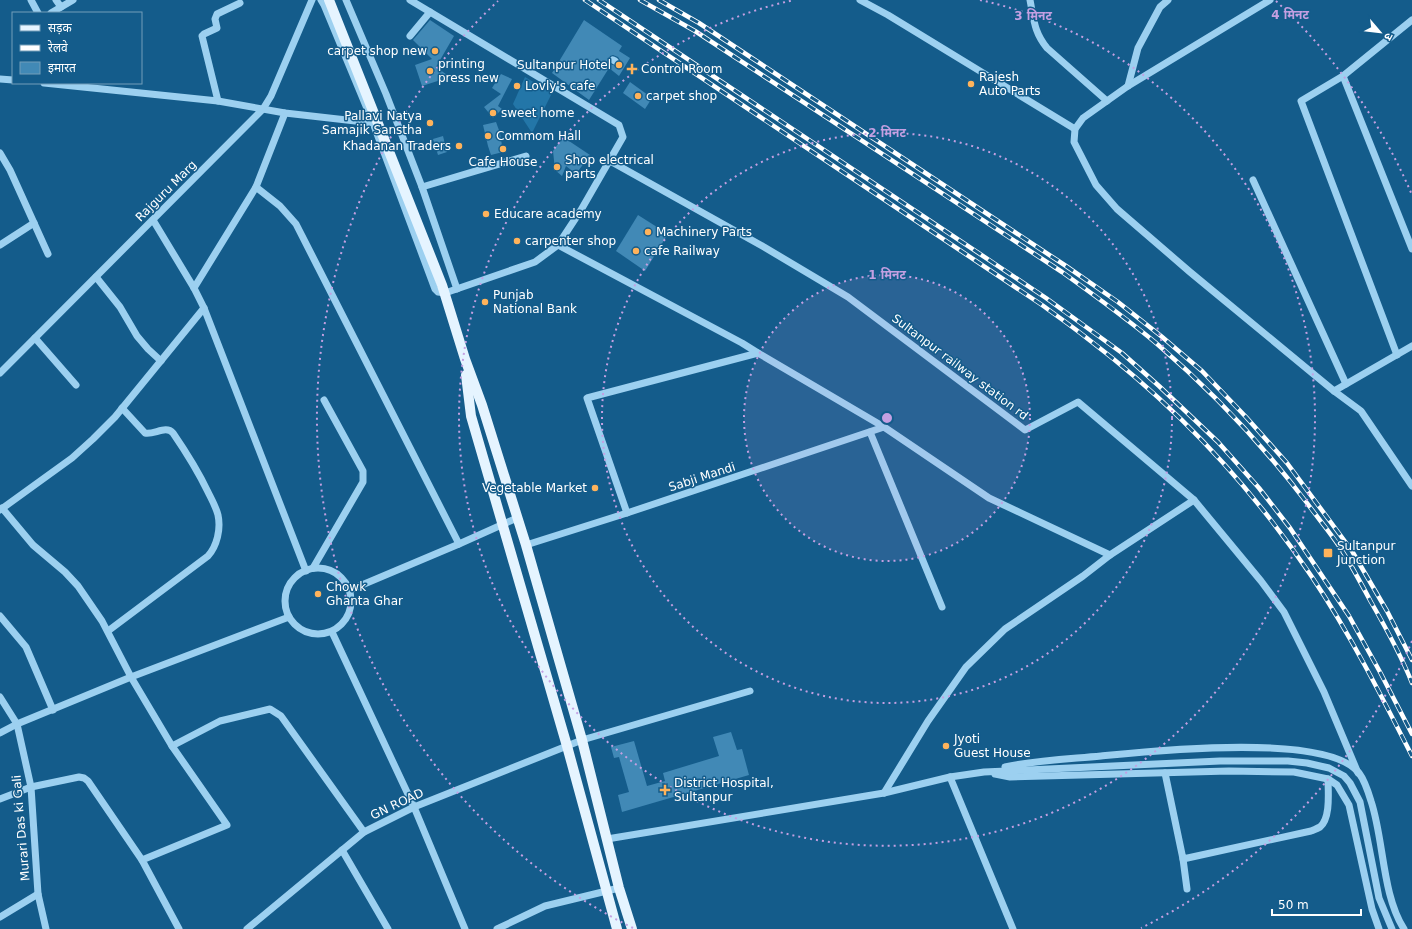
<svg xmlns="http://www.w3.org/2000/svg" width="1412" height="929" font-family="'DejaVu Sans','Noto Sans Devanagari',sans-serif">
  <rect width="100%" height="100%" fill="#145c8b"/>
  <polygon fill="#2376a8" points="525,77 552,93 532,133 513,104"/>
  <g fill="#4189b6" fill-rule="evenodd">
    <polygon points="430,20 454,36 436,67 450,77 422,86 415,65 432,59 413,40"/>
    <path d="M584,20L622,46L619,51L630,58L619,76L609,68L589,100L552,73ZM613,55L618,57L620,60L619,64L616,66L610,64L608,61L610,56Z"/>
    <polygon points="501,74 512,79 498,106 502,109 493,118 484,107 501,94 492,88"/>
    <polygon points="630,82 652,98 645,109 623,93"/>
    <polygon points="496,122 500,133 503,152 491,155 488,146 483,125"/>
    <polygon points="443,136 447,152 438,155 433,139"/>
    <polygon points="563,137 590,155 576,174 566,166 562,176 555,170 553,151"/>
    <polygon points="638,215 668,234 645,271 616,251"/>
    <polygon points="731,732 737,750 742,749 749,775 622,812 618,795 629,792 619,757 614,758 611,747 634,741 647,786 665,781 663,773 719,756 713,737"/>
  </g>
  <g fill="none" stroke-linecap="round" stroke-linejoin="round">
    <g stroke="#9cd0f0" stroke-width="7">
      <polyline points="31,0 38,13"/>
      <polyline points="56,0 61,7"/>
      <polyline points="321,0 324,5 373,123 435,289 438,292 445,293 535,262 558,245 581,210 623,137 619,125 410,0"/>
      <polyline points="346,0 386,94 422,187 457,289"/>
      <polyline points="860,0 888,15 1075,129"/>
      <path d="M1030,0C1034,20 1034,32 1047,48L1107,101"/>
      <polyline points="1270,0 1128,86 1083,118 1075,129 1074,142 1096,185 1117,209 1190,272 1334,391 1361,411 1412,486"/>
      <polyline points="51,13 73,0"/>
      <polyline points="410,36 430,12"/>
      <polyline points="613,60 615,61"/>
      <polyline points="1343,76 1412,249"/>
      <polyline points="0,79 13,80"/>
      <polyline points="44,83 218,101 285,113 373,123"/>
      <polyline points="1128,86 1138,48 1160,7 1168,0"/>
      <polyline points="218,101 202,36 204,34 217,28 215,19 217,14 240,3"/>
      <polyline points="0,153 10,170 48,254"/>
      <polyline points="610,161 764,247 848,297 1025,430 1078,402 1194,500 1261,581 1284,612 1324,692 1358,773"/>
      <polyline points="1253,180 1346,384"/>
      <polyline points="256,187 280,206 296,224 459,544"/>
      <polyline points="422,187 526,156"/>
      <polyline points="153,220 194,288 204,308 306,571"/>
      <polyline points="0,245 34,223"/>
      <polyline points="558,245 742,343 758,353 884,427 989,498 1110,555"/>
      <polyline points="96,277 120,307 137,336 148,349 161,361"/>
      <polyline points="194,288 256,187 285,113"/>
      <polyline points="35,338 76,385"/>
      <polyline points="1397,355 1301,101 1343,76 1412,20"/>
      <polyline points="0,373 263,109 271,96 312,0"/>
      <polyline points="1334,391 1412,346"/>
      <polyline points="870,432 942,607"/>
      <polyline points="2,508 33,545 65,572 78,586 102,621 131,677 172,746"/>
      <polyline points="0,510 72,458 93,439 115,417 204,308"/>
      <polyline points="627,513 587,398 758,353"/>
      <polyline points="526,545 627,513 884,427"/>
      <polyline points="313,568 363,482 363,471 324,400"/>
      <circle cx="318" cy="601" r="33"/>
      <polyline points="350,590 459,544 517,518"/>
      <polyline points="0,616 26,647 53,710"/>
      <path d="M108,631L208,556C217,546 221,529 218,515C216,507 212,500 208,492C198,471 186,452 173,433C166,425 154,435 145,433L122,408"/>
      <polyline points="332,632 414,807 465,929"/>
      <polyline points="0,697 17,724 31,787 38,894 46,929"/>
      <polyline points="0,733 17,724 131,677 289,617"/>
      <path d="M1005,767C1037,760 1069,759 1101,756C1151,751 1327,732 1359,773C1365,781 1368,791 1371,801C1384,840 1382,895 1404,929"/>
      <path d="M1165,773L1183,859L1311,831C1314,830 1318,828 1320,827C1331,818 1328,791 1328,779"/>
      <polyline points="995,774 1010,777 1229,771 1294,772 1328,779 1337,785 1349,805 1372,909 1379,929"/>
      <polyline points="950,777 1013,929"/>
      <polyline points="884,793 928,721 966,667 1005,629 1083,576 1110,555 1194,500"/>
      <polyline points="0,799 31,787 79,777 84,778 88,781 142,860"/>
      <polyline points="607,839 884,793 950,777 984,772 1220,761 1288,761 1307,763 1329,768 1344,776 1350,783 1360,802 1379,898 1392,929"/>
      <polyline points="342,850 388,929"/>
      <polyline points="1183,859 1187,889"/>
      <polyline points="0,917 38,894"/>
      <polyline points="179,929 142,860 227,825 172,746 220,721 270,709 281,716 364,832"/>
      <polyline points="247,929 364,832 414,807 582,740 750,691"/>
      <polyline points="497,929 545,906 619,888"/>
    </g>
    <g stroke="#e5f4ff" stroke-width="10">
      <polyline points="329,0 442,285 465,359 482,405 526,545 582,740 619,888 632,929"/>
      <polyline points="466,375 471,416 567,746 617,929"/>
    </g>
    <defs>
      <g id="rail">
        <path d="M585,0L1042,305C1057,316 1073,327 1088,339C1175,405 1251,486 1312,577C1350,634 1381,695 1412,756"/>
        <polyline points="599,0 1046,298 1122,353 1159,386 1218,442 1259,488 1290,528 1349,616 1380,672 1412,734"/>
        <path d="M640,0L695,31L1062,272C1094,295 1126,318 1156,343C1212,391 1263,445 1307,503C1320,521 1335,538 1346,557C1355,572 1363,587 1371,602C1386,628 1401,655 1412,683"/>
        <polyline points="659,0 699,23 1066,266 1118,302 1161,336 1202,371 1246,417 1287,463 1352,551 1387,611 1412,660"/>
      </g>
    </defs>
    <use href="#rail" stroke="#fff" stroke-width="4.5"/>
    <use href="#rail" stroke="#145c8b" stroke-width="3" stroke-dasharray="9" stroke-linecap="butt"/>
  </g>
  <circle cx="887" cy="418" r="143" fill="#c4a0e2" fill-opacity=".12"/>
  <g fill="none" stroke="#c4a0e2" stroke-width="2" stroke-dasharray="2 4">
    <circle cx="887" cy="418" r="143"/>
    <circle cx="887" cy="418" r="285"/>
    <path d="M980 0A428 428 0 1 1 794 0"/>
    <path d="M1412 641A570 570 0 0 1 1141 928M633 928A570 570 0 0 1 498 1M1276 1A570 570 0 0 1 1412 195"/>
  </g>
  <g fill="#ffb35b" stroke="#145c8b" stroke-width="1.5">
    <circle cx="435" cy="51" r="4"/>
    <circle cx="619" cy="65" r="4"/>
    <path d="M630 63h4v4h4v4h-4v4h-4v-4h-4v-4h4z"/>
    <circle cx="430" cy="71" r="4"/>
    <circle cx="971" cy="84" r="4"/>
    <circle cx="517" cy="86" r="4"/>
    <circle cx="638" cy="96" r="4"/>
    <circle cx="493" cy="113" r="4"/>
    <circle cx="430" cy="123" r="4"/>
    <circle cx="488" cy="136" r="4"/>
    <circle cx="459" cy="146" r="4"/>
    <circle cx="503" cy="149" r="4"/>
    <circle cx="557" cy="167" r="4"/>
    <circle cx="486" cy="214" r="4"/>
    <circle cx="648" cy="232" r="4"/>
    <circle cx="517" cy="241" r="4"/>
    <circle cx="636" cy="251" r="4"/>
    <circle cx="485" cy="302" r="4"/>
    <circle cx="595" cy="488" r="4"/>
    <rect x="1323" y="548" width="10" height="10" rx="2"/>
    <circle cx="318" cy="594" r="4"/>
    <circle cx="946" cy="746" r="4"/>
    <path d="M663 784h4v4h4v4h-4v4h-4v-4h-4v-4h4z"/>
  </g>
  <g text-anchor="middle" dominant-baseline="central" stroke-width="3" stroke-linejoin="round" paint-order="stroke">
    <g font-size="12" fill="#fff" stroke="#145c8b" text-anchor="start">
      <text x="427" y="51" text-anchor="end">carpet shop new</text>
      <text x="438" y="64">printing<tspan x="438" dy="14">press new</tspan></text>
      <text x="611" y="65" text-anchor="end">Sultanpur Hotel</text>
      <text x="641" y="69">Control Room</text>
      <text x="979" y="77">Rajesh<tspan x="979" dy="14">Auto Parts</tspan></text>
      <text x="525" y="86">Lovly's cafe</text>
      <text x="646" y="96">carpet shop</text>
      <text x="501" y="113">sweet home</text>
      <text x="422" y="116" text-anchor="end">Pallavi Natya<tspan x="422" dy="14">Samajik Sanstha</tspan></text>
      <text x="496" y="136">Commom Hall</text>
      <text x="451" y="146" text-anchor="end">Khadanan Traders</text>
      <text x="565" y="160">Shop electrical<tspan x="565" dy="14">parts</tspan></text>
      <text x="503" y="162" text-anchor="middle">Cafe House</text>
      <text x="494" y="214">Educare academy</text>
      <text x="656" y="232">Machinery Parts</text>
      <text x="525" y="241">carpenter shop</text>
      <text x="644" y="251">cafe Railway</text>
      <text x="493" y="295">Punjab<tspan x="493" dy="14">National Bank</tspan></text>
      <text x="587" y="488" text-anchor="end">Vegetable Market</text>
      <text x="1337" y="546">Sultanpur<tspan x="1337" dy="14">Junction</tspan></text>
      <text x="326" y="587">Chowk<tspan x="326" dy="14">Ghanta Ghar</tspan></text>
      <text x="954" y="739">Jyoti<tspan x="954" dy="14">Guest House</tspan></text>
      <text x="674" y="783">District Hospital,<tspan x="674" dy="14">Sultanpur</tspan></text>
    </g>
    <g font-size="12" fill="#fff" stroke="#145c8b">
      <text transform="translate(166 191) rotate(-45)">Rajguru Marg</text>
      <text transform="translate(960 367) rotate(37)">Sultanpur railway station rd</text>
      <text transform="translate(702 477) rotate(-18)">Sabji Mandi</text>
      <text transform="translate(397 804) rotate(-25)">GN ROAD</text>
      <text transform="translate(21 828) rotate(-95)">Murari Das ki Gali</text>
    </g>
  </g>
  <circle cx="887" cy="418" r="6" fill="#c4a0e2" stroke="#145c8b" stroke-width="2"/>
  <g font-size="12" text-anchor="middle" font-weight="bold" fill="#c4a0e2" stroke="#145c8b" stroke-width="3" stroke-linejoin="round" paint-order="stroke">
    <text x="1290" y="19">4 मिनट</text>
    <text x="1033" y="20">3 मिनट</text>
    <text x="887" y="137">2 मिनट</text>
    <text x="887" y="279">1 मिनट</text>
  </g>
  <rect x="12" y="12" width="130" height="72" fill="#145c8b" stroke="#729db9"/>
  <rect x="20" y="25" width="20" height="6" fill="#e5f4ff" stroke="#729db9"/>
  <text x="48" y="32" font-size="12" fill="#ffffff">सड़क</text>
  <rect x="20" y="45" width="20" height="6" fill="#ffffff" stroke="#729db9"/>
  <text x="48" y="52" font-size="12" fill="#ffffff">रेलवे</text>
  <rect x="20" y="62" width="20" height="12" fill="#4189b6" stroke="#729db9"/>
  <text x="48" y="72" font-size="12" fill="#ffffff">इमारत</text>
  <g transform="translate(1380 32) rotate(118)" stroke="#145c8b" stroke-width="3" paint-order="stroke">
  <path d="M0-3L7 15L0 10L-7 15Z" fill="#ffffff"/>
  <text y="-6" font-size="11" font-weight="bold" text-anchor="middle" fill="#ffffff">उ</text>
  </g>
  <path d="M1272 909v6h89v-6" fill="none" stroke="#ffffff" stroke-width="2"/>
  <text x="1278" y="909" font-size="12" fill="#ffffff" stroke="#145c8b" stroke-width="3" paint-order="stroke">50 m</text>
</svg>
